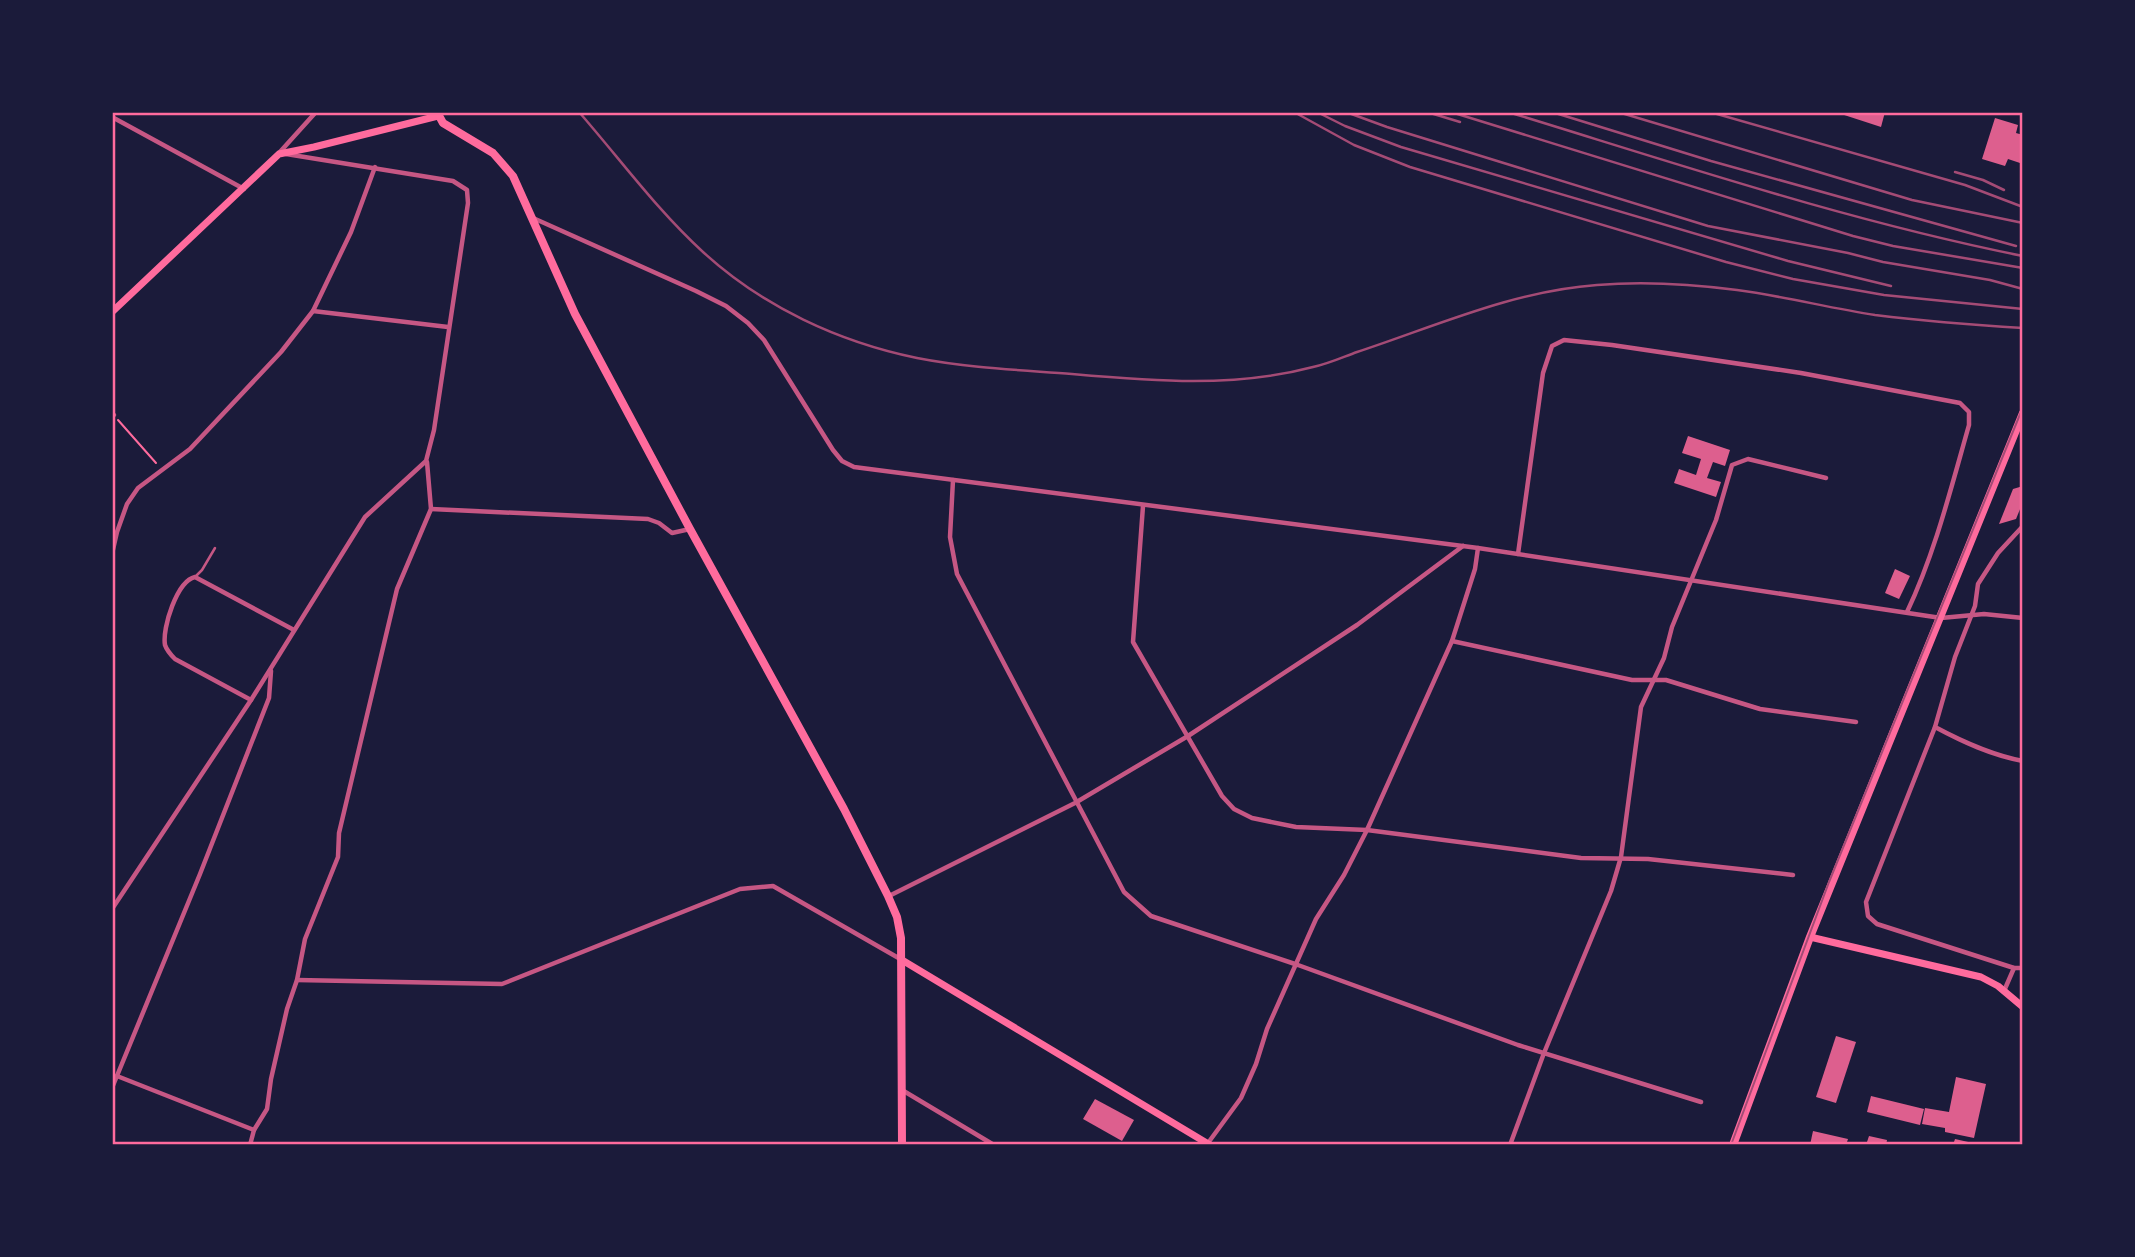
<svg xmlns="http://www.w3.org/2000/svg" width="2135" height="1257" font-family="'Roboto Condensed',sans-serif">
  <rect width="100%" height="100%" fill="#1b1b3a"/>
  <g fill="#dd5f8e">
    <polygon points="1835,112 1885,112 1881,127"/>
    <polygon points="1995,118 2018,125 2016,133 2023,135 2023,164 2008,159 2005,166 1982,159"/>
    <polygon points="1688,436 1730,450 1725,466 1713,462 1707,478 1721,482 1716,497 1674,483 1679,469 1696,475 1701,459 1682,453"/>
    <polygon points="2023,486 2023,502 2016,519 1999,524 2013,489"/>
    <polygon points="1895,569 1910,576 1899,599 1885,593"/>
    <polygon points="1836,1036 1856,1042 1836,1103 1816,1097"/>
    <polygon points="1956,1077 1986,1084 1974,1138 1945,1132 1945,1128 1922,1124 1925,1108 1949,1112"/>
    <polygon points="1871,1096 1924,1109 1920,1125 1867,1112"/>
    <polygon points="1095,1099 1134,1120 1122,1141 1083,1119"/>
    <polygon points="1813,1131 1848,1139 1846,1145 1810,1145"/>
    <polygon points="1869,1136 1887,1140 1886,1145 1866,1145"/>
    <polygon points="1955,1139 1977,1144 1977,1145 1953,1145"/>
  </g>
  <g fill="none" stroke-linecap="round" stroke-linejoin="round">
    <polyline stroke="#ff6b9d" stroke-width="2" points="118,420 156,463"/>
    <polyline stroke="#c65784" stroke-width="2.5" points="195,577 202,570 215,548"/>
    <g stroke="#c65784" stroke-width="4.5">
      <polyline points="112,117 244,189"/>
      <polyline points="279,153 316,112"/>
      <polyline points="533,218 696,291 726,306 748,323 764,340 833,450 842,461 854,467 1478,548 1941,618 1984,614 2023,618"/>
      <polyline points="313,311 448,327"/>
      <polyline points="112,413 114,415"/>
      <polyline points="953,480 950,537 957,574 1124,892 1151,916 1298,965 1518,1045 1701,1102"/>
      <polyline points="1143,506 1133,642 1222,796 1234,809 1252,818 1296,827 1367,830 1581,858 1648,859 1793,875"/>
      <polyline points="431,509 648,519 659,523 672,533 690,529"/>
      <polyline points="2023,526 1998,553 1978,584 1975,606 1955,657 1935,727 1866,902 1868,916 1877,924 2014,968 2023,968"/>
      <polyline points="112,554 117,532 127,504 138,488 190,449 281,352 313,311 351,232 375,167"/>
      <path d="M1518,554L1543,373L1552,346L1564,340L1612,345L1801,373L1960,403L1969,412V425C1951,488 1935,553 1907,612"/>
      <polyline points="1452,641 1632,680 1666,680 1760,709 1856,722"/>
      <path d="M251,700L175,659C171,655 167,651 165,645C162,628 177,581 195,577L294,630"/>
      <path d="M1935,727C1963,742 1991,755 2023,761"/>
      <polyline points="889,896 1075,803 1188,736 1357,625 1463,546"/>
      <polyline points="112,909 251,700 365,517 426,461 434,430 468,203 467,190 453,181 286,154"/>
      <polyline points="297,980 502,984 740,889 773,886 902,960"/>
      <polyline points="2004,991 2014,968"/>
      <polyline points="117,1076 254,1130"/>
      <polyline points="112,1088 200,874 269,698 271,671"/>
      <polyline points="902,1090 994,1145"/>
      <polyline points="1208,1143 1241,1098 1256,1064 1267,1029 1316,919 1344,875 1367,830 1452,641 1475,569 1478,548"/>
      <polyline points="250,1145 254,1130 267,1109 271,1079 287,1009 297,980 305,939 338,857 339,833 397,589 431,509 427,462"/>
      <polyline points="1510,1145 1544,1053 1611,891 1621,857 1641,707 1664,658 1672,627 1716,520 1732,465 1748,459 1826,478"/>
    </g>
    <g stroke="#ff6b9d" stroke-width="7">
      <polyline points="112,312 279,154 314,147 438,116"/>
      <polyline points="1810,937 1981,977 1998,986 2023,1007"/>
      <polyline points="902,960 1210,1145"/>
    </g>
    <g stroke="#ff6b9d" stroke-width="8">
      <polyline points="437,112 443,123 493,153 513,176 575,314 690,529 844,809 888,896 897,917 901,938 902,1145"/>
      <polyline points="1733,1145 1810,937 2023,413"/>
    </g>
    <polyline stroke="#a44b75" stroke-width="2" points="1731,1145 1829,882 2023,407"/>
    <g stroke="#a44b75" stroke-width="2.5">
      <path d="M579,112C620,159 657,210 703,252C763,307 839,342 917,358C968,368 1021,370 1072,374C1152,381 1234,388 1313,367C1328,364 1343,357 1357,352C1436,326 1513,291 1597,285C1644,281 1691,284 1737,290C1783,296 1829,308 1875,315C1924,321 1974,325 2023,328"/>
      <polyline points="1294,112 1354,145 1410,167 1726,262 1793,279 1884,295 2023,309"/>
      <polyline points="1317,112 1345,126 1401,147 1788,261 1891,286"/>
      <polyline points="1346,112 1387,127 1708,226 1848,253 1883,262 1990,280 2023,289"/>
      <polyline points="1427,112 1460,122"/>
      <polyline points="1451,112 1853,236 1893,246 2023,268"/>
      <path d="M1508,112C1678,164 1848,221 2023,256"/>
      <polyline points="1552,112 1711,161 2016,246"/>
      <polyline points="1618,112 1912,200 2023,223"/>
      <polyline points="1710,112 1965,185 2023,207"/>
      <polyline points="1955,172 1983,180 2004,190"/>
    </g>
  </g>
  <rect width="2135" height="1257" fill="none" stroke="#1b1b3a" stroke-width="228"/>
  <rect x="114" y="114" width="1907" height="1029" fill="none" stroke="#ff6b9d" stroke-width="2.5"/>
</svg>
